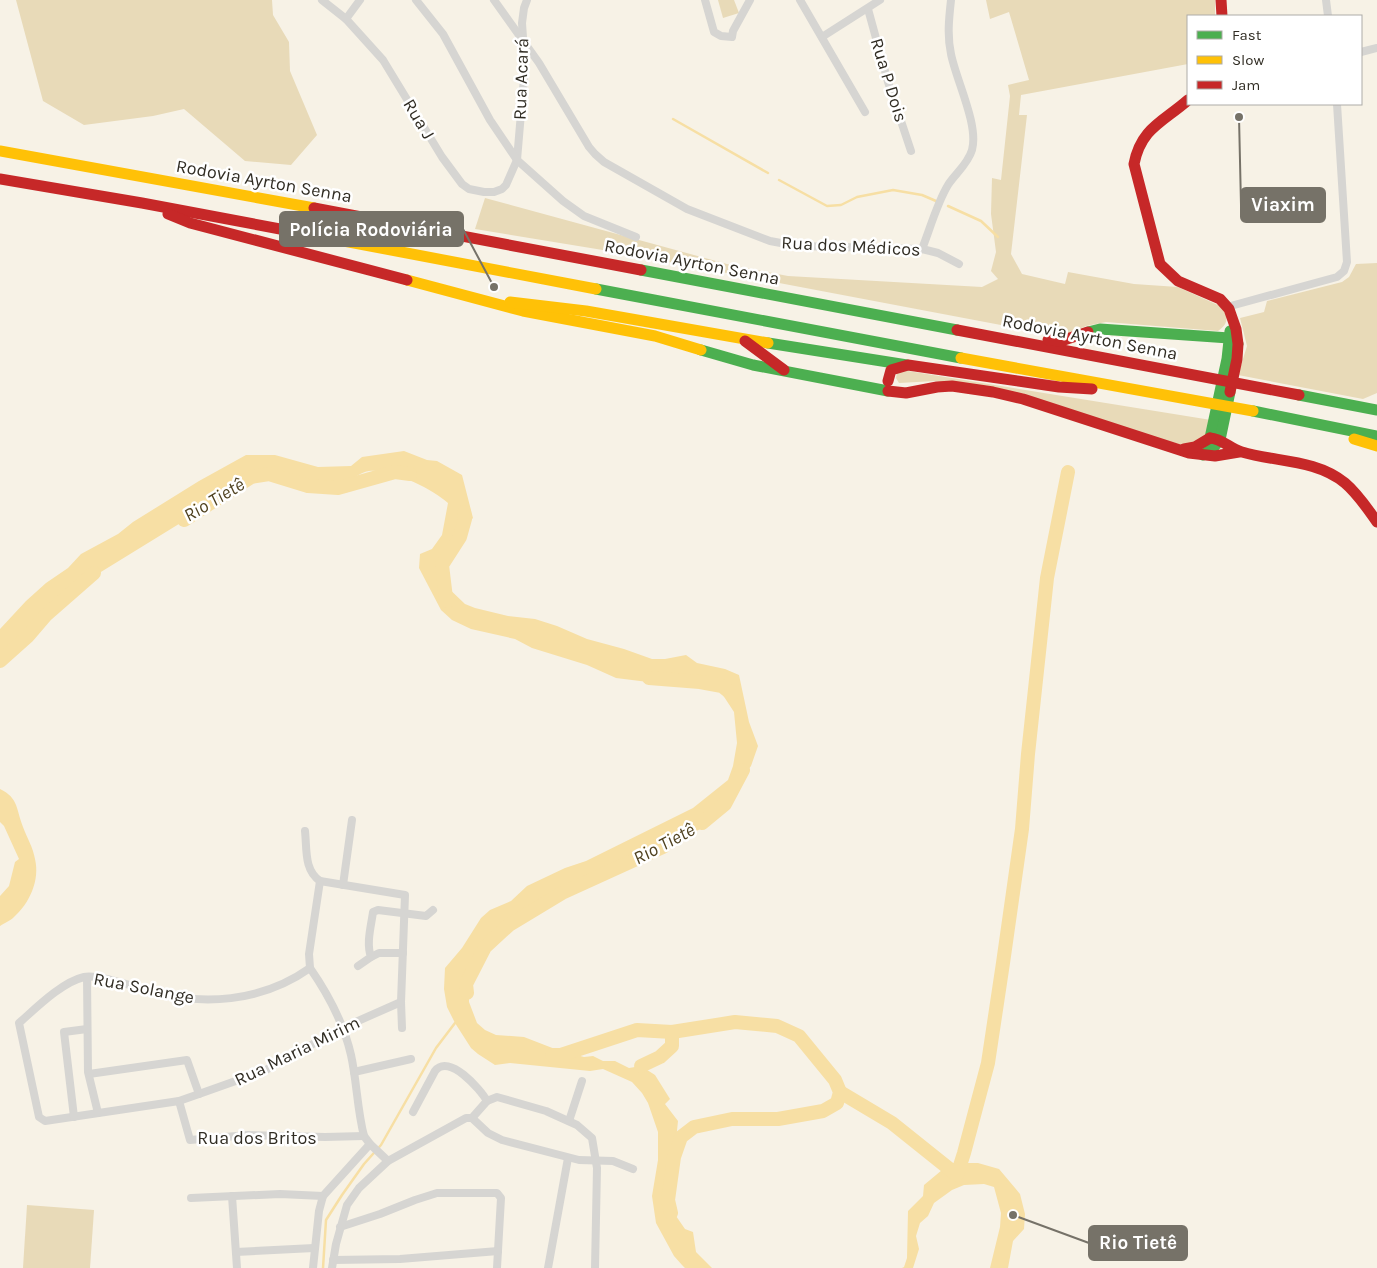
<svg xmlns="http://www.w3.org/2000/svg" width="1377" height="1268" font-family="Karla,sans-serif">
  <rect width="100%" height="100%" fill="#f7f2e6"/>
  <g fill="#e8dab8">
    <polygon points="16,0 272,0 273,15 289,42 290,71 317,135 291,165 245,161 184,109 153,116 84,125 43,101"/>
    <polygon points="718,0 734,0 739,13 723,18"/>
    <path d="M986,0H1215V16H1188V64L1021,95L1019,115H1027L1011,254L1022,274L1065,284L1068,272L1134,284L1178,287L1220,306C1229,315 1229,324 1218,331L1106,322L1086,326L1068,334L1054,335L621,253L475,229L485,198L727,264L788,276L982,287L998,279L991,271L996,252L991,214L992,178L1001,180L1010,96L1008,85L1029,80L1009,12L990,19Z"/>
    <polygon points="1377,263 1377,393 1363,399 1238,375 1247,346 1240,318 1264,312 1267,301 1342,282 1349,277 1356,264"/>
    <path d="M902,370L1211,420C1205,440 1204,442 1183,445L935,381L899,383L896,378L897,373Z"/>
    <polygon points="27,1205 94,1210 90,1268 23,1268"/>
  </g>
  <g fill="#f7dfa4">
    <path d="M404,451L427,460L437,461L462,475L473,518L457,535L444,557L442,582L465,604L475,608L508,616L535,619L557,626L587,639L624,649L652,659H665L686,655L697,663L725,669L739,675L749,722L758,746L751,766L704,827L653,854L636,855L608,871L567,885L495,932L481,943L473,958L469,971V1002L477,1023L485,1030L496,1035L524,1037L555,1049L584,1057L593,1056L603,1061H615L629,1068L641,1066L655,1075L670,1099L665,1104L678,1121L675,1150L664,1185L676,1216L685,1229L693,1232L696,1252L712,1268H685L682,1265L674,1256L656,1223L652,1196L658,1160V1132L648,1103L642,1093L632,1082L603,1069L590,1071L510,1063L495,1065L478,1054L471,1048L455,1023L447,1007L444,989L445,968L462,948L481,918L490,910L511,901L527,886L565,868L586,861L693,808L728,780L733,766L737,743L734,712L715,683L699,675L680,676L656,683L616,678L587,665L532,648L515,639L471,629L452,620L441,610L419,568L420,554L432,549L442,535L448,503C433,489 390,468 369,471C362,472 354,478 348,481C319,494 299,490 274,471L242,480L227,488L210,500L200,511L70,591L22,638L0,653V629L26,601L46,583L68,568L81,554L118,534L133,522L199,481L246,455H275L318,467L351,466L362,457Z"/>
    <path d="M0,789C19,798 16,810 23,827C27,838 33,847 35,859C40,880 30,903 13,918C10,921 4,923 0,926V896L9,886L15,862L19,859L4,826L0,822Z"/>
    <polygon points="961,1163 978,1163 999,1169 1020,1194 1025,1214 1024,1229 1013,1241 1008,1268 990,1268 1000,1227 1001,1213 994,1187 984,1184 964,1185 952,1190 934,1203 928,1216 920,1223 916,1236 919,1249 913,1268 902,1268 904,1267 907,1258 908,1211 923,1196 924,1185 942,1170"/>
  </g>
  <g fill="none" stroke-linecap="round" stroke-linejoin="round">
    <g stroke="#f7dfa4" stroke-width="2.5">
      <polyline points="673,119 768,173"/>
      <polyline points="779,180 827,206 841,205 857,197 893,190 922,195 936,201"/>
      <polyline points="948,206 981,221 998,237"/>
      <polyline points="323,1268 326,1220 342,1195 364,1164 381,1145 436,1048 455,1023"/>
    </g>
    <g stroke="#f7dfa4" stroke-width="14">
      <polyline points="184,520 251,477 269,474 308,486 338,488 395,472 410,474"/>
      <polyline points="448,601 446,598 442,565 460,537 465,519 464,512"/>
      <polyline points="0,661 28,636 46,615 94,573"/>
      <polyline points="649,678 700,682 722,686 732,694"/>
      <polyline points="702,823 725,804 743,770"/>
      <polyline points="467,993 466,984 485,947 509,925 562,893 663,847"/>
      <polyline points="552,1055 561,1055 637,1030 672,1032 735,1022 777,1026 799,1036 835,1080 840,1092 837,1103 823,1111 778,1119 732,1119 694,1127 681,1137 674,1157 668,1200 671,1213"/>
      <polyline points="641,1066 660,1057 672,1046 672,1032"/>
      <polyline points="840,1092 892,1123 957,1175 964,1153 988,1063 1003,963 1022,829 1028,754 1047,578 1068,472"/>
    </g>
    <g stroke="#d6d5d2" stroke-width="8">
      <polyline points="322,0 346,19 383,60 442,157 462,184 469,189 484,192 494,192 502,189 506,185 517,160 525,66 522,23 524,8 527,0"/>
      <polyline points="416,0 443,34 490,120 517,160 563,201 584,216 636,237"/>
      <polyline points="494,0 539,63 589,147 595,154 604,162 687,209 770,241 797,246 922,249 938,253 959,264"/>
      <polyline points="705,0 714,32 721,36 732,37 733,31 750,0"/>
      <polyline points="800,0 865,112"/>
      <polyline points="1326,0 1328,16"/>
      <polyline points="868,9 888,82 911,151"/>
      <polyline points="346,19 360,0"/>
      <polyline points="822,37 880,0"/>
      <polyline points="1361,52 1377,48"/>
      <path d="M922,249C930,229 937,203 948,185C955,174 968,164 972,150C979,125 956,80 951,54C947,36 949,18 951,0"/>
      <polyline points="1227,307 1337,277 1344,271 1347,262 1337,104"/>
      <path d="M305,831C307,850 304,870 320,881L405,895L401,1002L402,1028"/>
      <path d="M320,881L309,954L310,968C262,1002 202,1007 146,990C132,986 97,974 84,977C62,982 36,1008 19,1023L39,1117L45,1121L179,1101L199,1094L264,1071L342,1028L401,1002"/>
      <polyline points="343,885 352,820"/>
      <polyline points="371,957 379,953 403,953"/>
      <path d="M358,966L371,957C366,943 371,927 373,912L378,910L426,916L433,910"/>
      <path d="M310,968C328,994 344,1024 351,1055C357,1082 357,1109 364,1136L370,1144L388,1161"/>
      <polyline points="87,977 88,1072 98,1113"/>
      <polyline points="354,1072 411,1059"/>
      <polyline points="89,1074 187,1060 199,1094"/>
      <polyline points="179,1101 190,1140 248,1135 325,1137 364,1136"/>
      <polyline points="487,1101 497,1097 546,1111 577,1125 592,1138 597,1168 595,1268"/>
      <path d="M413,1112L435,1071C449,1053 480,1089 487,1101L472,1118"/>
      <polyline points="74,1117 64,1032 87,1029"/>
      <polyline points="569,1121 582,1081"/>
      <polyline points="232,1196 237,1268"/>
      <polyline points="191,1198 280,1194 323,1196"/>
      <polyline points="340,1227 380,1214 415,1200 437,1193 497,1193 501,1198 497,1268"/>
      <polyline points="236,1252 314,1248"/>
      <polyline points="333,1260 400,1259 498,1251"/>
      <polyline points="313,1268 319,1211 323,1196 370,1144"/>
      <polyline points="332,1268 336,1244 347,1205 359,1188 388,1161 466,1118 472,1118 488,1133 502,1140 579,1160 613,1161 633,1169"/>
      <polyline points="548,1268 568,1158"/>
    </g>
    <g stroke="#4caf50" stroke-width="11">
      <polyline points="641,270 957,330"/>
      <polyline points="596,289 961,358"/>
      <polyline points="1088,332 1100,329 1229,338 1234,339 1238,344"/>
      <polyline points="768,343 907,365"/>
      <polyline points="701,350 753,365 888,391"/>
      <polyline points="1299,395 1377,410"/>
      <polyline points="1253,411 1377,436"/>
      <polyline points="1210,438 1227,359 1230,331"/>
      <polyline points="1203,455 1214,447 1220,440 1230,392"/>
    </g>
    <g stroke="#ffc107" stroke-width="11">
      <polyline points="0,151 314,208"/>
      <polyline points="312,235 596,289"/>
      <polyline points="407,280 523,311 655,336 701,350"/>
      <polyline points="510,302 586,311 768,343"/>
      <polyline points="961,358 1253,411"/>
      <polyline points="1354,439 1377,446"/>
    </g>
    <g stroke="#c62828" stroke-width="11">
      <polyline points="1221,0 1222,16"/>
      <path d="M1188,100C1163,122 1141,128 1134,164L1160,264L1178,281L1220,299L1229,309L1236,329L1238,344L1237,359L1230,392"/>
      <polyline points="0,179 142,203 312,235"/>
      <polyline points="314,208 641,270"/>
      <polyline points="168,214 190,223 407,280"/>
      <polyline points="957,330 1299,395"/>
      <polyline points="1048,340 1061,341 1088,332"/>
      <polyline points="745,341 784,370"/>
      <polyline points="888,381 891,370 908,365 1059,387 1092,389"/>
      <polyline points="888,391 906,393 937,387 952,386 993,392 1023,399 1189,453 1215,456 1239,452"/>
      <path d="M1210,438C1223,439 1230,449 1242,452C1275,462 1316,459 1345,483C1358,494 1367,508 1377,522"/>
      <polyline points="1184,449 1195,447 1210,438"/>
    </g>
  </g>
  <g text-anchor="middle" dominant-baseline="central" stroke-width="5" stroke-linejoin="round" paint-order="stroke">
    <g font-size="18" fill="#312d24" stroke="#fff">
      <text transform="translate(521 79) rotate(-88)">Rua Acará</text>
      <text transform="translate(889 80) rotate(73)">Rua P Dois</text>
      <text transform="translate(419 119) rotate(59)">Rua J</text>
      <text transform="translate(264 181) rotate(10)">Rodovia Ayrton Senna</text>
      <text transform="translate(851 246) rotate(3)">Rua dos Médicos</text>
      <text transform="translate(692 262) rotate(11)">Rodovia Ayrton Senna</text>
      <text transform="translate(1090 337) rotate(11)">Rodovia Ayrton Senna</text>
      <text transform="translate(144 988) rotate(11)">Rua Solange</text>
      <text transform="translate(297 1051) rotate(-26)">Rua Maria Mirim</text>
      <text x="257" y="1138">Rua dos Britos</text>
    </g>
    <g font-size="19" font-style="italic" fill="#4f411f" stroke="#fff">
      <text transform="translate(214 500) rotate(-31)">Rio Tietê</text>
      <text transform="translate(664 844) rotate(-28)">Rio Tietê</text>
    </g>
  </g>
  <path fill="none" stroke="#767268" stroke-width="2" d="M1239 117L1241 205M494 287L463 229M1013 1215L1089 1243"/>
  <g fill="#767268" stroke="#fff" stroke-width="2">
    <circle cx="1239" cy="117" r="5"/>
    <circle cx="494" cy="287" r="5"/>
    <circle cx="1013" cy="1215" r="5"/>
  </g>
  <g fill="#767268" stroke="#767268" stroke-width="2">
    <rect x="1241" y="188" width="84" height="34" rx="5"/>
    <rect x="280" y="212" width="183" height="34" rx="5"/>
    <rect x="1089" y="1226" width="98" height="34" rx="5"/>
  </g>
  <g font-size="19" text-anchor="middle" font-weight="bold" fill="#fff">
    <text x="1283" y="211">Viaxim</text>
    <text x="371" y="236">Polícia Rodoviária</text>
    <text x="1138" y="1249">Rio Tietê</text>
  </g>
  <rect x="1187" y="15" width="175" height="90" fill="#ffffff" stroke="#adaba7"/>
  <rect x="1197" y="31" width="25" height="8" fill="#4caf50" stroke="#adaba7"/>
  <text x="1232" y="40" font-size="15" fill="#312d24">Fast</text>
  <rect x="1197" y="56" width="25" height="8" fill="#ffc107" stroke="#adaba7"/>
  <text x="1232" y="65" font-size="15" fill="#312d24">Slow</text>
  <rect x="1197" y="81" width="25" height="8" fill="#c62828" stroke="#adaba7"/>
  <text x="1232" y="90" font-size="15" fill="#312d24">Jam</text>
</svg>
